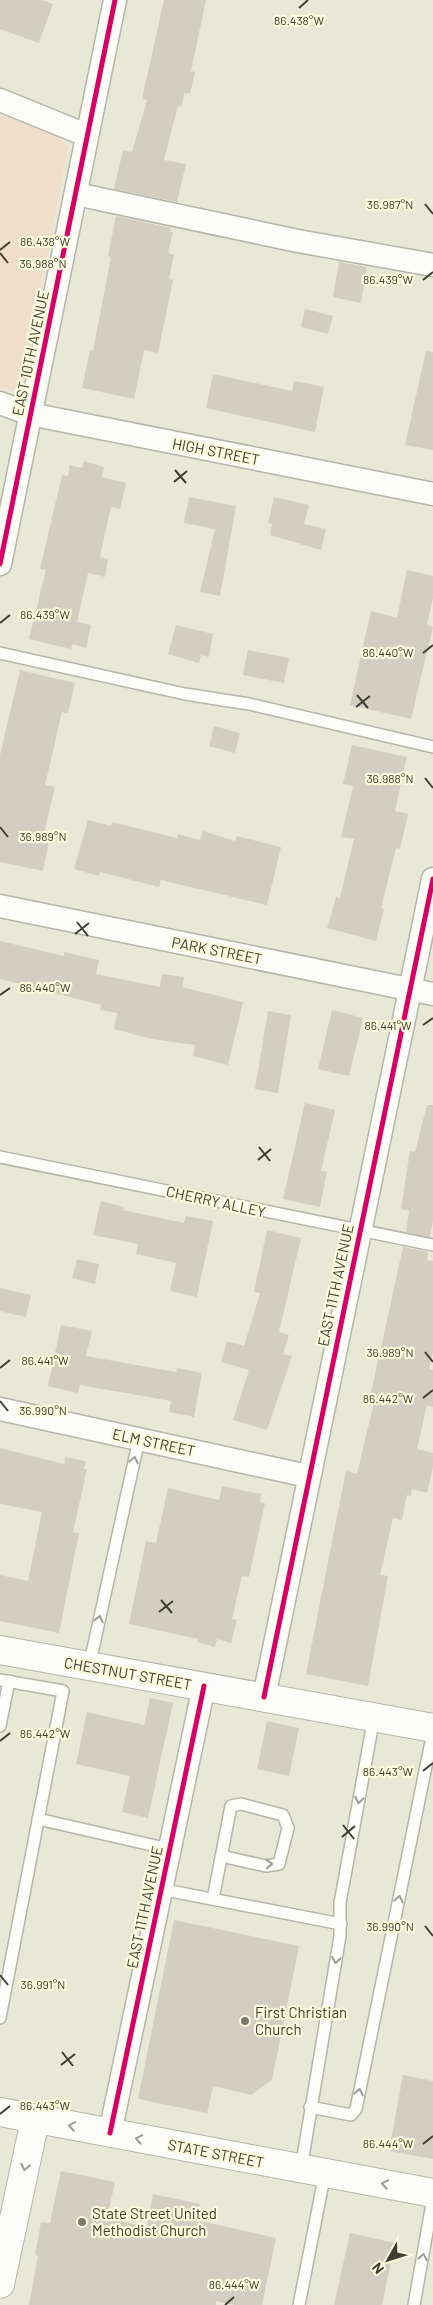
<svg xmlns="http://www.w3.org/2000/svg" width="433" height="2305" font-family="Barlow,sans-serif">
  <rect width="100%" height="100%" fill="#e8e8d7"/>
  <polygon fill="#f0deca" points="0,115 56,136 68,146 23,381 18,389 0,388"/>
  <g fill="#d2cfc2">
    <polygon points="0,0 42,0 53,4 39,43 0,29"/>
    <polygon points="164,0 206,0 191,71 195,72 190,94 184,93 182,107 178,106 164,160 186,164 177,202 114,189 123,150 132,152 147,100 142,99"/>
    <polygon points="116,216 171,228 170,232 173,232 168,253 174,255 169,279 173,280 158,353 144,350 134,399 82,388 90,350 93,351 111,257 108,256"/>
    <polygon points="339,262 367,267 361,303 333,297"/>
    <polygon points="305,309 333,316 328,334 301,327"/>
    <polygon points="426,351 433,352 433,450 405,445"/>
    <polygon points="213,374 292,391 294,381 324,387 315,432 206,408"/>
    <polygon points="84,461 104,467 102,477 126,483 120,509 111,507 100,557 108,559 105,577 88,573 77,622 91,625 86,648 73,644 71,649 29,639 46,570 40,569 62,475 68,476 70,465 82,468"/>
    <polygon points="189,497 236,506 220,596 200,592 215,529 184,523"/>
    <polygon points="274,497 309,505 304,524 326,529 321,550 270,535 272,524 268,523"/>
    <polygon points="407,570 433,576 433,598 427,625 433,627 411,719 350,705 371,611 397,618"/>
    <polygon points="176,625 213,634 209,657 201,655 199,663 168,654"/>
    <polygon points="248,650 289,658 284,683 243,675"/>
    <polygon points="20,670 75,683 68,713 62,712 45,785 55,787 42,841 49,842 43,871 0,862 0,755"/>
    <polygon points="214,726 240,733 235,753 209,746"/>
    <polygon points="352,745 407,757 395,811 408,814 400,849 396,848 381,908 384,909 376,941 327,928 336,897 340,898 354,839 341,837 353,786 343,784"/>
    <polygon points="88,820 111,826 112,822 177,838 178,834 200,840 203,831 235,841 237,836 281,847 267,905 161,880 159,887 100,872 99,876 74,869"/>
    <polygon points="0,941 64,956 64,952 99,960 96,974 160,987 162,974 184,977 182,987 243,1002 228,1065 193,1056 195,1045 152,1039 114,1029 117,1013 100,1010 101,1005 0,979"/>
    <polygon points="332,1010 363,1018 349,1076 318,1069"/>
    <polygon points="268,1011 291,1015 278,1093 255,1089"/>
    <polygon points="305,1103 335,1110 321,1171 327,1172 320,1207 283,1199"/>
    <polygon points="427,1105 433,1105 433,1221 430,1237 406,1232 409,1211 401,1209 410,1151 415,1152"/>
    <polygon points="101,1201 124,1207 123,1210 184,1223 186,1216 213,1221 197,1297 170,1291 176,1263 136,1254 138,1244 93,1235"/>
    <polygon points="267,1230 301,1238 279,1332 289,1335 283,1354 292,1356 267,1430 233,1420 249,1370 221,1362 227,1341 244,1346 260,1293 254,1292"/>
    <polygon points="403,1247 428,1252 427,1260 433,1261 433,1352 429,1369 433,1370 433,1407 427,1405 417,1449 433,1453 433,1467 427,1493 412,1489 411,1496 407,1495 402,1520 393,1518 380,1575 388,1576 368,1686 306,1674 346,1471 357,1474 376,1394 371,1393"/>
    <polygon points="77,1259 99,1264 95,1284 72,1278"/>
    <polygon points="0,1288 31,1295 26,1317 0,1311"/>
    <polygon points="61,1325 92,1331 86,1356 176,1372 177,1368 202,1373 194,1417 169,1412 171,1401 80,1385 78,1393 48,1386"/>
    <polygon points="0,1448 64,1464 65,1457 86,1461 84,1469 87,1469 73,1532 79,1533 59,1633 0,1621 0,1575 28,1581 42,1512 0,1504"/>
    <polygon points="222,1486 261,1494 260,1502 265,1503 249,1577 242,1576 232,1619 237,1620 231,1643 217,1639 215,1647 197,1642 198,1639 129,1624 146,1541 156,1543 168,1488 219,1500"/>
    <polygon points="150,1698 173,1703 148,1818 122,1812 130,1776 76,1764 87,1712 144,1725"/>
    <polygon points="267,1721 299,1728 289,1776 257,1769"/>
    <polygon points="174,1920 299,1946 272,2080 251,2095 213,2086 207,2113 138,2099"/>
    <polygon points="403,2075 433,2081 433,2159 389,2151"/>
    <polygon points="61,2171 115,2182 107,2218 147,2227 153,2194 200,2204 196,2220 276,2238 262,2305 235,2305 216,2301 216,2305 29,2305 38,2256 35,2255 41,2222 50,2223"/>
    <polygon points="350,2233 395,2243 382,2305 334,2305"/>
  </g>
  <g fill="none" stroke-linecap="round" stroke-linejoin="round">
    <defs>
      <g id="service">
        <polyline points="0,653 185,694 249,704 433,747"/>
        <polyline points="0,1157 433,1245"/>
        <polyline points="89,1667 139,1439"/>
        <polyline points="0,1680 63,1691 0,2018"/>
        <polyline points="0,1726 9,1681"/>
        <polyline points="38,1819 169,1849"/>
        <polyline points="160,1889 341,1924"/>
        <polyline points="213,1899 231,1806 241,1804 283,1815 288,1828 279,1864 266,1866 221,1856"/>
        <polyline points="310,2107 351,2115 356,2109 433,1732"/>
        <polyline points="301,2169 340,1936 340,1903 374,1717"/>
        <polyline points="299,2305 325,2173"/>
        <polyline points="414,2305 433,2198"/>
      </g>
      <g id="minor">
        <polyline points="0,100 86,135"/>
        <polyline points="76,194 298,241 433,265"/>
        <polyline points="0,403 30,414 433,494"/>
        <polyline points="0,564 115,0"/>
        <polyline points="0,906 433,994"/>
        <polyline points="0,1409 308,1476"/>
        <polyline points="264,1697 433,879"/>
        <polyline points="110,2133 204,1686"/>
      </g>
      <g id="tertiary">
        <polyline points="0,1650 433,1728"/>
        <polyline points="0,2112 433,2193"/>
        <polyline points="0,2284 35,2120"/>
      </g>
    </defs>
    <use href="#service" stroke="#b5b5a8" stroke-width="14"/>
    <use href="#minor" stroke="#b5b5a8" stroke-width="25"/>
    <use href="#tertiary" stroke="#b5b5a8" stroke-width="30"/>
    <use href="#service" stroke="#fcfcf9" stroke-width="11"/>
    <use href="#minor" stroke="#fcfcf9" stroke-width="22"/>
    <use href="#tertiary" stroke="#fcfcf9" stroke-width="28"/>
    <defs>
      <g id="cycleway">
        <polyline points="0,564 115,0"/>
        <polyline points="264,1697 433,879"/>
        <polyline points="110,2133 204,1686"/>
      </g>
    </defs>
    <use href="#cycleway" stroke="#fcfbdd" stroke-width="8"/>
    <use href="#cycleway" stroke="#d6006c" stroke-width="5"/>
  </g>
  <defs><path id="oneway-chevron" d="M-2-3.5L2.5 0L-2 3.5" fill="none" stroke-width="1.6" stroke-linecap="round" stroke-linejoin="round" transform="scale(1.25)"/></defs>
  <g stroke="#9d9d96">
    <use href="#oneway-chevron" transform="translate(134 1460) rotate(-78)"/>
    <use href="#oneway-chevron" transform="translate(99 1619) rotate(-78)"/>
    <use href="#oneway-chevron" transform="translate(359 1800) rotate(100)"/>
    <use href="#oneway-chevron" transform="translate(269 1864) rotate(-2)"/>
    <use href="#oneway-chevron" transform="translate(399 1899) rotate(-78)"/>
    <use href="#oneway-chevron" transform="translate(336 1960) rotate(100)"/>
    <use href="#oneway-chevron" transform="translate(359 2092) rotate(-78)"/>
    <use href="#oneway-chevron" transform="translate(72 2126) rotate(-170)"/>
    <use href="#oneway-chevron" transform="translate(139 2139) rotate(-169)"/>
    <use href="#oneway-chevron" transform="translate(25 2167) rotate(102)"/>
    <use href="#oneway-chevron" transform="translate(385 2184) rotate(-169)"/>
    <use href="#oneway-chevron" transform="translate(423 2257) rotate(-80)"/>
  </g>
  <path fill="none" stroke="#3e3e32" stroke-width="2" d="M299,8L308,0M425,204L433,214M0,250L10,242M0,253L8,263M423,280L433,272M175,470L186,483M174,482L187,471M0,623L10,615M423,653L433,645M357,695L368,708M356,707L370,696M425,778L433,788M0,827L8,837M77,922L88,936M75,934L89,923M0,995L10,988M423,1025L433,1018M259,1147L270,1161M258,1160L271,1149M425,1352L433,1362M0,1368L10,1360M423,1398L433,1390M0,1401L8,1411M161,1600L172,1613M159,1612L173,1601M0,1741L10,1733M423,1771L433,1763M343,1825L354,1839M342,1837L355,1826M425,1926L433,1936M0,1975L8,1985M62,2052L73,2066M61,2065L75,2054M0,2114L10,2106M423,2144L433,2136M225,2305L234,2297"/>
  <g fill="#7a7a6c" stroke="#fcfbdd" stroke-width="2">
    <circle cx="245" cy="2021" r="5"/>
    <circle cx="82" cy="2222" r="5"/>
  </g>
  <g text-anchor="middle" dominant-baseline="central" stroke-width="4.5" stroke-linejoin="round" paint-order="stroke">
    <g font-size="15" fill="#3e3e32" stroke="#fcfbdd">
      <text transform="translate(30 353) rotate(-78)">EAST 10TH AVENUE</text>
      <text transform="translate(216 451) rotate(11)">HIGH STREET</text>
      <text transform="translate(217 950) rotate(11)">PARK STREET</text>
      <text transform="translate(216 1201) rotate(12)">CHERRY ALLEY</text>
      <text transform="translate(335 1285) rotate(-78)">EAST 11TH AVENUE</text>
      <text transform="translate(154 1442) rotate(12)">ELM STREET</text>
      <text transform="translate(128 1673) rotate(10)">CHESTNUT STREET</text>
      <text transform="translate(144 1907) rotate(-78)">EAST 11TH AVENUE</text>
      <text transform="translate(216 2153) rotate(11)">STATE STREET</text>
    </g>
    <g font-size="15" fill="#3e3e32" stroke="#fcfbdd" text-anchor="start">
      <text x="255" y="2012">First Christian<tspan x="255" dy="17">Church</tspan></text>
      <text x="92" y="2213">State Street United<tspan x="92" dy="17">Methodist Church</tspan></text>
    </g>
  </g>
  <g font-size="12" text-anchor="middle" fill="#3e3e32" stroke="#fcfbdd" stroke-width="4.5" stroke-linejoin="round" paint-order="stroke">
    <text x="299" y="25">86.438°W</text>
    <text x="390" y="209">36.987°N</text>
    <text x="45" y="246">86.438°W</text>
    <text x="43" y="268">36.988°N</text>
    <text x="388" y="284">86.439°W</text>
    <text x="45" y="619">86.439°W</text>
    <text x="388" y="657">86.440°W</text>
    <text x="390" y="783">36.988°N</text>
    <text x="43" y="841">36.989°N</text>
    <text x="45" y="992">86.440°W</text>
    <text x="388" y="1030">86.441°W</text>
    <text x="390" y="1357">36.989°N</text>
    <text x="45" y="1365">86.441°W</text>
    <text x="388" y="1403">86.442°W</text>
    <text x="43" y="1415">36.990°N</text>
    <text x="45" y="1738">86.442°W</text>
    <text x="388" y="1776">86.443°W</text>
    <text x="390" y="1931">36.990°N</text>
    <text x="43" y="1989">36.991°N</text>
    <text x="45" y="2110">86.443°W</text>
    <text x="388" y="2148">86.444°W</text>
    <text x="234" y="2289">86.444°W</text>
  </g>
  <g transform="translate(388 2260) rotate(231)" stroke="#fcfbdd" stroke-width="4" paint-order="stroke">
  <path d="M0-4L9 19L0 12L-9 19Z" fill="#3e3e32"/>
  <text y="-8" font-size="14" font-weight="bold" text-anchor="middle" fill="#3e3e32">N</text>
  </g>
</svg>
